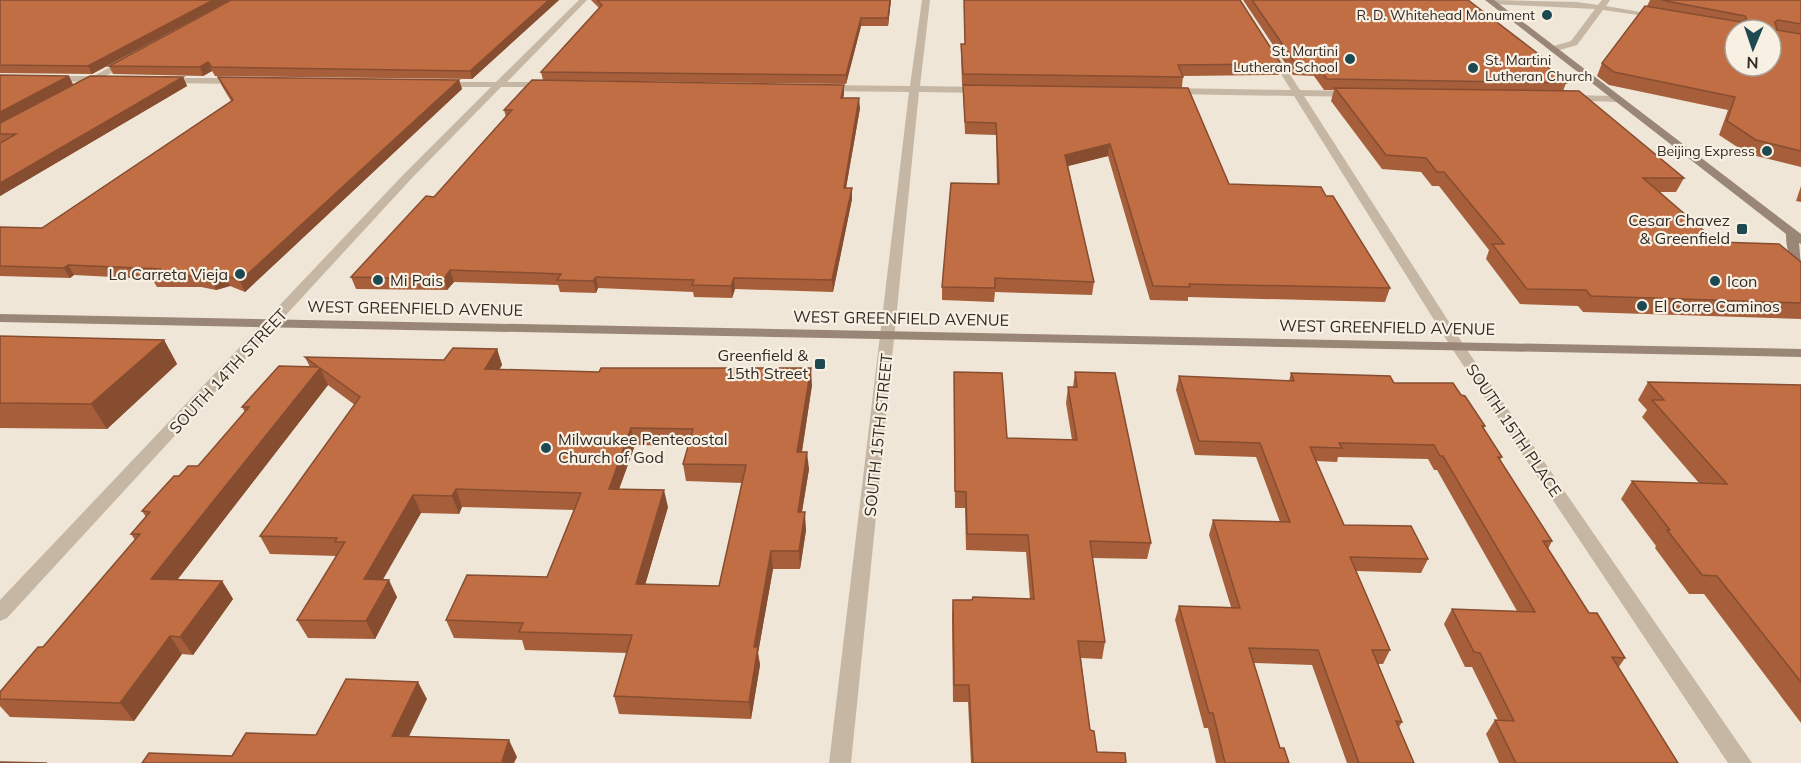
<svg xmlns="http://www.w3.org/2000/svg" width="1801" height="763" font-family="Mulish,sans-serif">
  <rect width="100%" height="100%" fill="#efe6d7"/>
  <g fill="none" stroke-linecap="round" stroke-linejoin="round">
    <g fill="#c6b7a4" fill-rule="evenodd">
      <polygon points="579,0 587,0 507,82 546,82 549,83 549,87 501,87 412,178 7,618 0,621 0,600 404,174 491,87 441,87 438,86 438,82 496,82"/>
      <polygon points="922,0 930,0 920,86 984,87 989,90 984,93 919,92 851,763 829,763 909,92 825,91 820,88 825,85 910,86"/>
      <polygon points="1491,0 1577,2 1598,5 1602,0 1610,0 1606,6 1663,16 1659,18 1603,10 1577,45 1553,52 1550,51 1550,47 1571,41 1595,9 1492,4 1488,2"/>
      <polygon points="1270,47 1273,48 1300,90 1353,91 1358,94 1353,97 1304,96 1465,347 1752,763 1728,763 1451,347 1294,96 1170,94 1165,91 1170,88 1291,90 1266,50"/>
      <polygon points="102,76 105,77 105,81 51,82 46,79 51,76"/>
      <polygon points="162,78 240,78 245,81 240,84 165,83 162,82"/>
      <polygon points="1569,95 1617,96 1622,99 1617,102 1566,100 1566,96"/>
    </g>
    <polygon fill="#c6b7a4" fill-rule="evenodd" points="127,58 131,61 130,63 85,87 77,85"/>
    <g fill="#9a8676" fill-rule="evenodd">
      <path d="M1485,0H1494L1801,234V244L1799,243L1801,265C1788,260 1786,246 1786,234Z"/>
      <polygon points="0,314 1801,349 1801,357 0,322"/>
    </g>
  </g>
  <g fill="#a65f3a" fill-rule="evenodd">
    <polygon points="0,0 230,0 92,74 0,73"/>
    <polygon points="231,0 559,0 472,79 215,76 212,71 203,76 113,74 109,66"/>
    <polygon points="591,0 891,0 888,26 861,26 846,84 543,80 541,72 599,8"/>
    <polygon points="964,0 1240,0 1281,64 1279,75 1183,76 1182,87 1229,184 1326,196 1390,288 1385,302 1188,297 1188,301 1150,300 1108,156 1068,166 1094,282 1092,295 995,292 994,302 942,300 942,287 997,184 996,135 965,134 963,85 962,85 961,54 961,44 965,44"/>
    <polygon points="1243,0 1468,0 1545,59 1543,63 1566,83 1563,91 1684,178 1676,192 1660,192 1717,242 1801,262 1801,319 1583,312 1578,306 1520,304 1486,259 1489,250 1439,186 1432,186 1421,172 1382,169 1331,101 1334,90 1324,90 1314,76 1293,75"/>
    <polygon points="1650,0 1801,0 1801,167 1748,154 1719,135 1728,110 1609,85 1597,76 1602,63 1647,6"/>
    <polygon points="0,75 73,84 183,77 187,86 0,196"/>
    <polygon points="218,77 459,80 462,89 245,292 230,286 216,290 201,287 157,287 152,279 74,275 70,278 0,276 0,227 42,228 231,101 222,86"/>
    <polygon points="844,94 843,98 860,108 846,188 852,188 852,199 833,292 735,289 732,298 694,297 693,292 598,288 596,293 560,292 558,285 454,282 447,290 356,289 351,277 434,197 506,117 504,110"/>
    <polygon points="1801,186 1801,202 1796,201"/>
    <polygon points="0,336 164,340 177,364 107,429 0,428"/>
    <path d="M497,349L502,365L499,369L812,385L802,452L809,469L802,512L806,530L800,569H773L758,653L760,665L751,719L619,714L614,696L627,653L525,650L522,640L454,638L446,620L547,577L574,510L462,507L459,514L421,513L382,579L397,597L375,639L308,638L297,620L337,556L270,554L260,536L355,405L328,385L177,580L222,581L233,599L193,655L182,654L134,721L10,717L0,706V692L43,647L135,540L131,534L146,517L142,511L179,476L198,466L245,412L242,407L310,367L305,357L444,360ZM635,445L688,446L683,464L686,481L742,483L719,586L645,585L668,507L619,489Z"/>
    <polygon points="954,372 1007,438 1072,440 1066,403 1068,387 1073,387 1075,372 1151,543 1147,559 1093,558 1105,642 1102,659 1081,658 1090,730 1097,752 1126,763 971,763 968,702 953,702 952,616 953,600 1030,599 1026,552 966,550 965,508 955,508"/>
    <polygon points="1291,373 1394,383 1461,395 1485,426 1483,429 1502,457 1500,460 1552,541 1548,549 1589,613 1625,658 1618,668 1678,763 1499,763 1486,734 1495,720 1498,720 1472,667 1465,667 1444,624 1452,609 1517,611 1437,470 1434,470 1428,459 1338,457 1337,462 1316,461 1344,525 1428,559 1421,573 1356,571 1390,650 1383,664 1378,664 1402,722 1399,727 1414,763 1347,763 1312,665 1254,663 1280,748 1289,763 1216,763 1208,728 1204,728 1175,620 1179,606 1231,607 1209,535 1213,520 1280,522 1256,457 1195,455 1176,390 1179,376 1289,381"/>
    <polygon points="1648,382 1801,385 1801,723 1704,594 1689,594 1655,548 1656,546 1621,499 1632,481 1699,483 1642,417 1647,410 1638,400"/>
  </g>
  <g fill="#874d30">
    <polygon points="213,0 230,0 92,74 88,66"/>
    <polygon points="549,0 559,0 472,79 470,71"/>
    <polygon points="890,0 891,0 888,26 888,18"/>
    <polygon points="861,18 861,26 846,84 846,75"/>
    <polygon points="208,62 212,71 203,76 200,67"/>
    <polygon points="69,76 73,84 0,123 0,112"/>
    <polygon points="183,77 187,86 0,196 0,183"/>
    <polygon points="459,80 462,89 245,292 240,281"/>
    <polygon points="844,85 844,94 841,108 841,98"/>
    <polygon points="859,98 860,108 844,199 844,188"/>
    <polygon points="1110,144 1108,156 1064,167 1065,155"/>
    <polygon points="852,188 852,199 833,292 832,280"/>
    <polygon points="68,265 74,275 70,278 64,268"/>
    <polygon points="450,270 454,282 447,290 444,279"/>
    <polygon points="225,275 230,286 216,290 211,279"/>
    <polygon points="596,277 598,288 596,293 593,281"/>
    <polygon points="734,278 735,289 732,298 731,286"/>
    <polygon points="164,340 177,364 107,429 91,404"/>
    <polygon points="497,349 502,365 490,386 485,369"/>
    <polygon points="320,368 328,385 164,597 151,579"/>
    <polygon points="811,368 812,385 799,469 797,452"/>
    <polygon points="631,428 635,445 613,506 609,489"/>
    <polygon points="807,452 809,469 799,529 798,512"/>
    <polygon points="456,489 462,507 459,514 452,496"/>
    <polygon points="664,490 668,507 640,602 636,584"/>
    <polygon points="413,495 421,513 373,597 364,579"/>
    <polygon points="805,512 806,530 800,569 799,551"/>
    <polygon points="771,551 773,569 758,653 760,665 751,719 749,702 754,647"/>
    <polygon points="389,580 397,597 375,639 366,621"/>
    <polygon points="222,581 233,599 193,655 180,637"/>
    <polygon points="170,636 182,654 134,721 120,703"/>
    <polygon points="418,682 427,699 401,753 392,736"/>
    <polygon points="509,740 517,757 514,763 503,763 502,761"/>
  </g>
  <g fill="#c16e44" stroke="#874d30" stroke-width="1.5" fill-rule="evenodd">
    <polygon points="0,0 213,0 88,66 0,65"/>
    <polygon points="231,0 549,0 470,71 212,67 208,62 200,67 109,66"/>
    <polygon points="597,0 890,0 888,18 861,18 846,75 541,72 602,5"/>
    <polygon points="964,0 1240,0 1281,64 1178,65 1183,77 963,74 961,44 965,44"/>
    <polygon points="1252,0 1468,0 1545,59 1536,57 1566,83 1327,79 1316,65 1296,64"/>
    <path d="M1661,0H1801V24L1778,20L1775,22L1777,30L1801,34V151L1756,140L1727,121L1735,97L1614,72L1602,63L1645,6L1741,22L1747,20L1745,16ZM1735,30H1771V66H1735Z"/>
    <polygon points="0,75 69,76 0,112"/>
    <polygon points="90,76 183,77 0,183 0,143 16,134 0,134 0,123"/>
    <polygon points="218,77 459,80 240,281 225,275 211,279 195,276 151,276 160,269 68,265 64,268 0,266 0,227 42,228 233,100"/>
    <polygon points="532,80 844,85 841,98 859,98 844,188 852,188 832,280 734,278 731,286 692,285 694,280 596,277 593,281 557,280 561,274 450,270 444,279 351,277 426,196 434,197 512,110 504,110"/>
    <polygon points="963,85 1188,88 1229,184 1321,187 1326,196 1333,196 1390,288 1189,284 1190,287 1153,286 1110,144 1065,155 1094,282 995,278 995,288 942,287 951,183 999,184 996,123 965,122"/>
    <polygon points="1335,88 1579,91 1684,178 1643,178 1717,242 1779,244 1801,262 1801,303 1591,296 1586,290 1527,289 1492,244 1504,244 1444,172 1437,172 1426,158 1386,155"/>
    <polygon points="0,336 164,340 91,404 0,403"/>
    <path d="M453,348L497,349L485,369L599,372L601,368H811L797,452H807L798,512H805L799,551H771L754,647H758L749,702L614,696L632,635L519,632L523,623L446,620L467,575L547,577L581,493L456,489L452,496L413,495L364,579L389,580L366,621L297,620L345,542H335L337,538L260,536L360,397L320,368L151,579L222,581L180,637L170,636L120,703L0,699V692L38,647H43L140,534H131L150,512L142,511L174,476H179L188,466H198L249,407H242L279,366L318,367L305,357L444,360ZM631,428L693,429L683,464L746,465L719,586L636,584L664,490L609,489Z"/>
    <polygon points="954,372 1002,373 1007,438 1077,440 1068,387 1077,387 1075,372 1115,373 1151,543 1090,541 1105,642 1078,641 1090,730 1094,731 1097,752 1125,753 1126,763 973,763 969,685 954,685 953,600 972,600 973,597 1034,599 1028,535 967,534 966,492 955,491"/>
    <polygon points="1291,373 1390,376 1394,383 1453,383 1461,395 1465,396 1485,426 1482,426 1502,457 1498,457 1552,541 1543,541 1589,613 1597,613 1625,658 1612,657 1678,763 1516,763 1495,720 1514,721 1480,653 1474,652 1452,609 1535,612 1443,456 1440,456 1434,445 1339,443 1342,448 1310,447 1344,525 1411,526 1428,559 1350,557 1390,650 1372,650 1402,722 1396,721 1414,763 1357,763 1359,763 1318,650 1249,648 1280,748 1284,748 1289,763 1225,763 1213,713 1209,713 1179,606 1240,608 1213,520 1290,522 1260,443 1199,441 1179,376 1294,381"/>
    <polygon points="1648,382 1801,385 1801,682 1717,576 1702,575 1667,530 1670,530 1632,481 1727,484 1652,400 1664,400"/>
    <polygon points="346,679 418,682 392,736 509,740 502,761 506,761 505,763 142,763 149,753 232,756 246,733 316,735"/>
    <polygon points="0,762 47,763 0,763"/>
  </g>
  <g fill="#1d4951" stroke="#f8f0e3" stroke-width="2">
    <circle cx="1547" cy="15" r="6"/>
    <circle cx="1350" cy="59" r="6"/>
    <circle cx="1473" cy="68" r="6"/>
    <circle cx="1767" cy="151" r="6"/>
    <rect x="1736" y="223" width="12" height="12" rx="3"/>
    <circle cx="240" cy="274" r="6"/>
    <circle cx="378" cy="280" r="6"/>
    <circle cx="1715" cy="281" r="6"/>
    <circle cx="1642" cy="306" r="6"/>
    <rect x="814" y="358" width="12" height="12" rx="3"/>
    <circle cx="546" cy="448" r="6"/>
  </g>
  <g text-anchor="middle" dominant-baseline="central" stroke-width="4.5" stroke-linejoin="round" paint-order="stroke">
    <g font-size="14" fill="#322b25" stroke="#f8f0e3" text-anchor="end">
      <text x="1535" y="15">R. D. Whitehead Monument</text>
      <text x="1338" y="51">St. Martini<tspan x="1338" dy="16">Lutheran School</tspan></text>
      <text x="1485" y="60" text-anchor="start">St. Martini<tspan x="1485" dy="16">Lutheran Church</tspan></text>
      <text x="1755" y="151">Beijing Express</text>
    </g>
    <g font-size="16" fill="#322b25" stroke="#f8f0e3" text-anchor="start">
      <text x="1730" y="220" text-anchor="end">Cesar Chavez<tspan x="1730" dy="18">&amp; Greenfield</tspan></text>
      <text x="228" y="274" text-anchor="end">La Carreta Vieja</text>
      <text x="390" y="280">Mi Pais</text>
      <text x="1727" y="281">Icon</text>
      <text x="1654" y="306">El Corre Caminos</text>
      <text x="808" y="355" text-anchor="end">Greenfield &amp;<tspan x="808" dy="18">15th Street</tspan></text>
      <text x="558" y="439">Milwaukee Pentecostal<tspan x="558" dy="18">Church of God</tspan></text>
    </g>
    <g font-size="16" fill="#322b25" stroke="#f8f0e3">
      <text transform="translate(415 308) rotate(1)">WEST GREENFIELD AVENUE</text>
      <text transform="translate(901 318) rotate(1)">WEST GREENFIELD AVENUE</text>
      <text transform="translate(1387 327) rotate(1)">WEST GREENFIELD AVENUE</text>
      <text transform="translate(228 371) rotate(-47)">SOUTH 14TH STREET</text>
      <text transform="translate(1514 430) rotate(56)">SOUTH 15TH PLACE</text>
      <text transform="translate(878 435) rotate(-84)">SOUTH 15TH STREET</text>
    </g>
  </g>
  <g transform="translate(1753 48) rotate(182)"><circle r="28" fill="#f8f0e3" stroke="#a9a197" stroke-width="1.5"/>
  <path d="M0-4.5L10 22L0 15L-10 22Z" fill="#1d4951"/>
  <text y="-9" font-size="16" font-weight="bold" text-anchor="middle" fill="#322b25">N</text>
  </g>
</svg>
